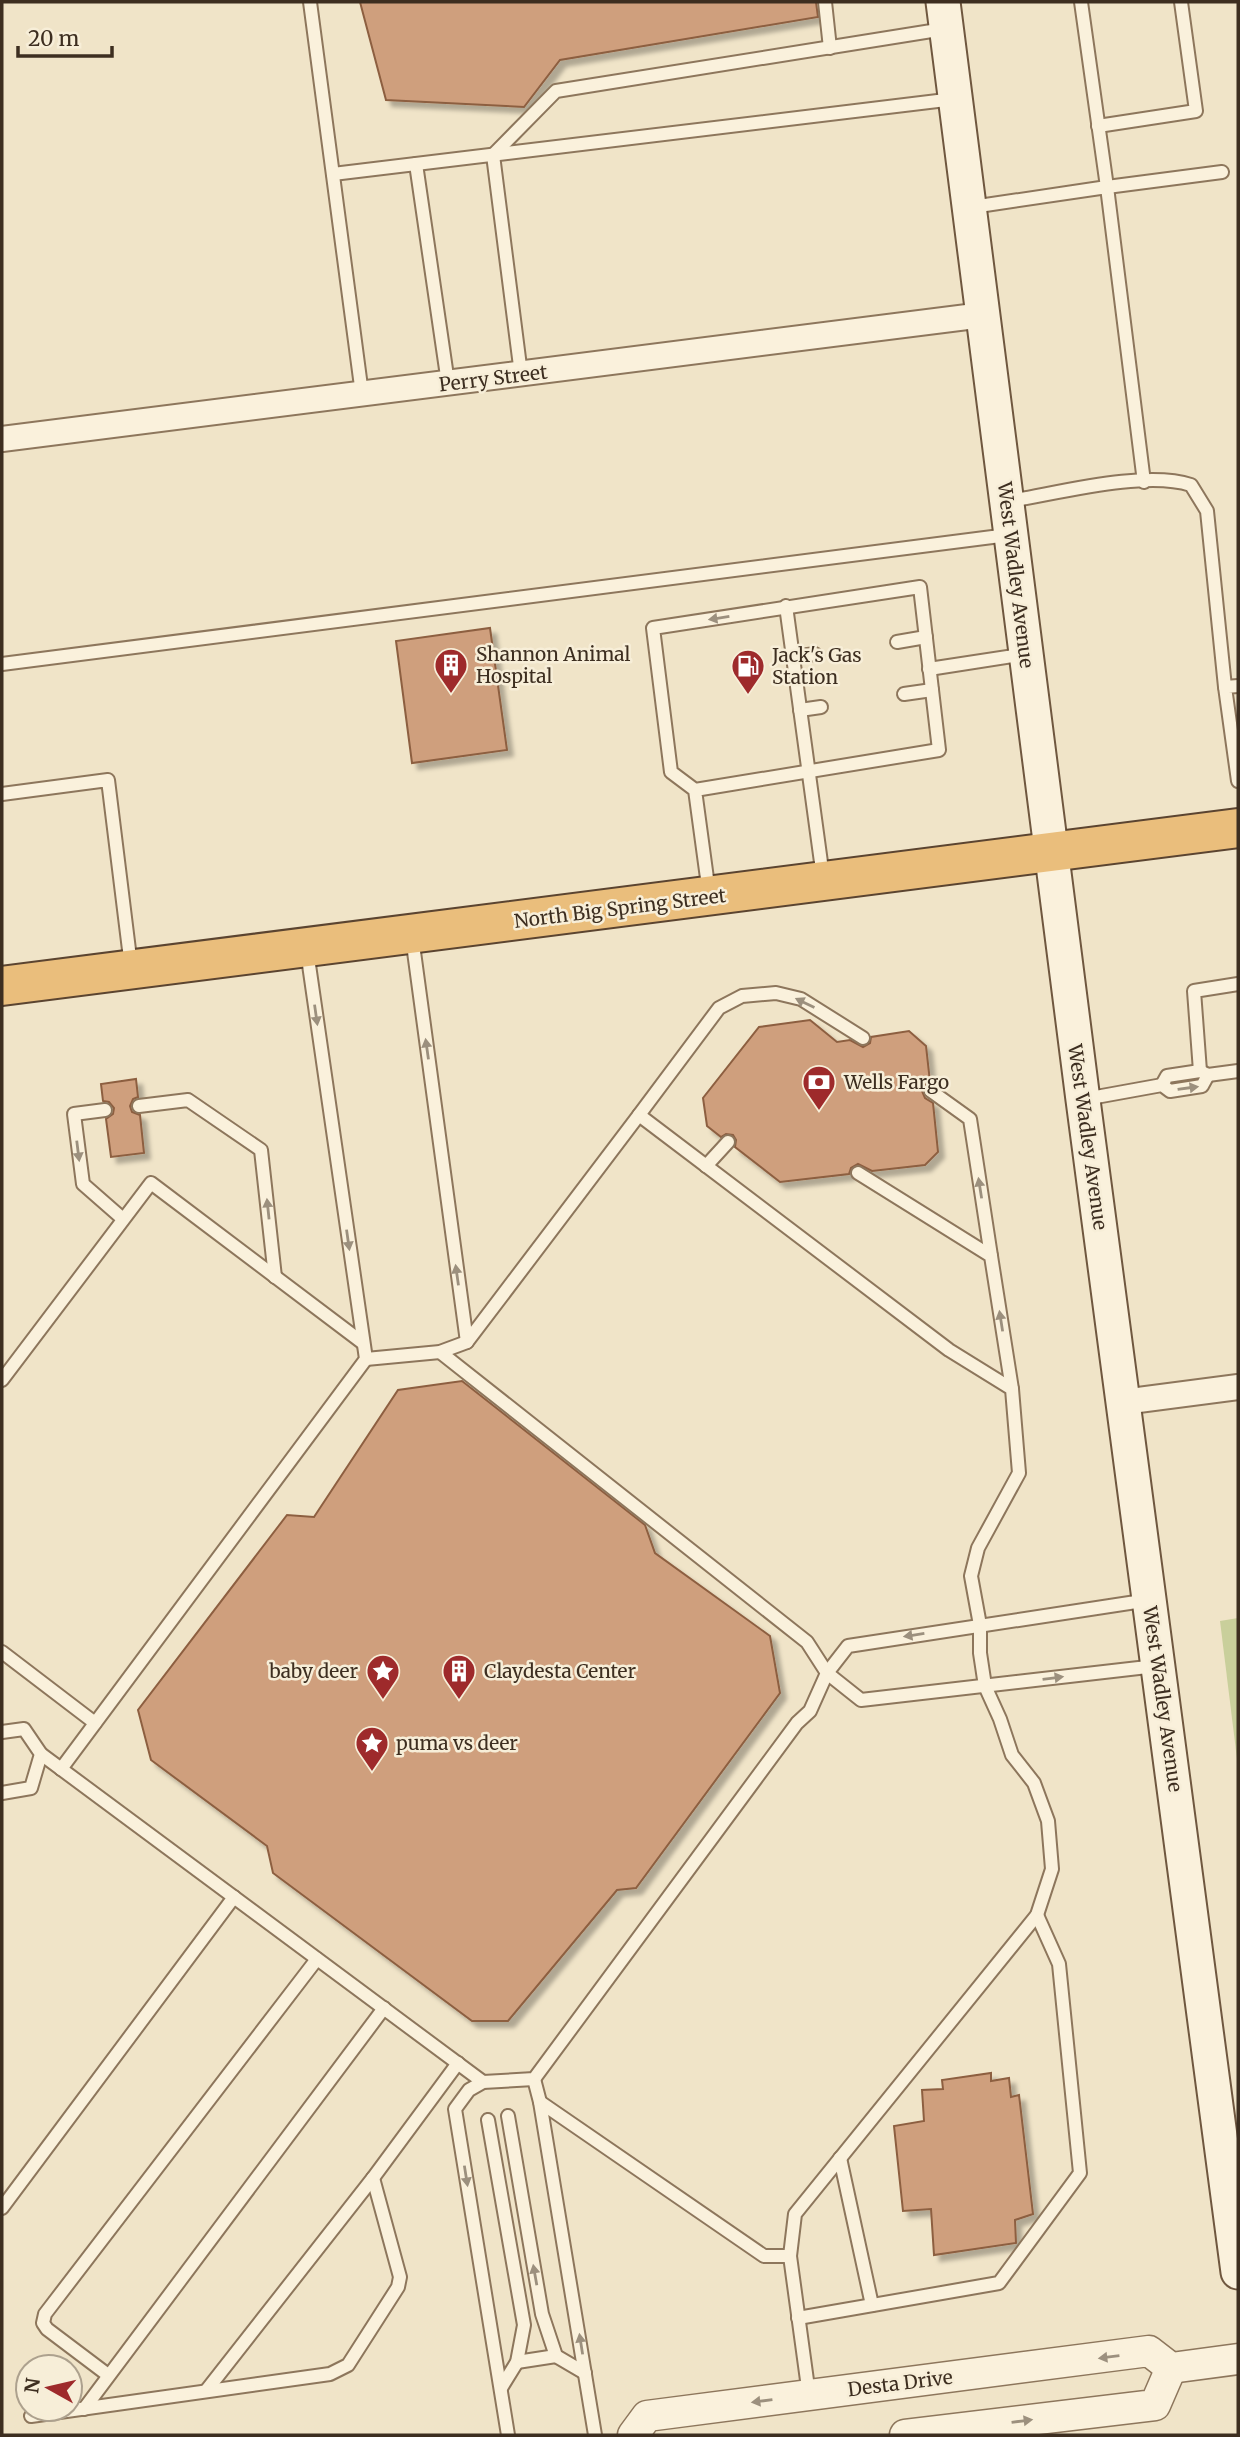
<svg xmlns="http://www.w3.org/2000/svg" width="1240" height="2437" font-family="Merriweather,serif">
  <defs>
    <filter id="shadow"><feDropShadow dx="6" dy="6" stdDeviation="2" flood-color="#0004"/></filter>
  </defs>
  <rect width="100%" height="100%" fill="#f0e4c8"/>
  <polygon fill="#c9cf9b" points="1238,1618 1238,1767 1220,1621"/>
  <g fill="#cf9f7d" stroke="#8d5f41" stroke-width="2" filter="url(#shadow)">
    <polygon points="360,2 816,2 818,17 560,60 524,107 386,100"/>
    <polygon points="490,628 507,750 412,763 396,641"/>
    <polygon points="810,1020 837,1042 850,1040 863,1047 870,1043 871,1037 909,1031 926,1046 930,1082 924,1085 922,1091 925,1098 933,1103 938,1152 925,1165 872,1171 858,1164 851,1168 849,1174 780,1182 735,1147 736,1140 733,1135 726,1134 721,1137 707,1126 703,1098 759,1027"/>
    <polygon points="136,1079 138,1097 133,1099 130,1106 132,1112 140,1115 144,1153 111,1157 106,1119 113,1114 114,1108 109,1102 103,1101 101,1084"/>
    <polygon points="462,1381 645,1525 655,1553 770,1636 780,1693 636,1888 617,1890 508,2021 472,2021 273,1873 267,1846 151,1760 138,1710 287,1515 314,1517 398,1390"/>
    <polygon points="991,2073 991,2081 1009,2078 1011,2097 1019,2095 1033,2214 1015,2220 1016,2243 934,2255 931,2209 903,2211 894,2126 924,2121 922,2090 943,2089 942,2080"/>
  </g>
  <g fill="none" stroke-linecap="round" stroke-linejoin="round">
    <defs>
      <g id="service">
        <polyline points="310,2 362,394"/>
        <polyline points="825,2 830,48"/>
        <polyline points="1081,2 1107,187 1222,172"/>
        <polyline points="1098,126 1196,111 1181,2"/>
        <polyline points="416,164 448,383"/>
        <polyline points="333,174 954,99"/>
        <polyline points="972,207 1107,187 1144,482"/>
        <polyline points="521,374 493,155 556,91 944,29"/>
        <path d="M1010,501C1059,493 1145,470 1191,485L1207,511L1225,687"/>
        <polyline points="786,606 823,877"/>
        <polyline points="897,642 926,637"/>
        <polyline points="793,657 815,654"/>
        <polyline points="2,664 1008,535"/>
        <polyline points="929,669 1026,654"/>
        <polyline points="1238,686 1225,687 1238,781"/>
        <polyline points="904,694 932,690"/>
        <polyline points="800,710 821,707"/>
        <polyline points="695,790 939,750 920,587 653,628 671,772 695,790 709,893"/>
        <polyline points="2,794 108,780 131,966"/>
        <polyline points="412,937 467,1342"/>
        <polyline points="1200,1071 1194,991 1238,984"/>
        <polyline points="1162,1085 1167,1076 1200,1071 1208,1075 1238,1071"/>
        <polyline points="931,1091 970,1119 991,1256"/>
        <polyline points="1085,1099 1162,1085 1170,1091 1202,1086 1208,1075"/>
        <polyline points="139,1106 188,1100 261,1150 275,1277"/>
        <polyline points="105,1110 74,1114 83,1184 123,1219"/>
        <polyline points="639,1115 719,1008 742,996 776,993 801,999 863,1038"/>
        <polyline points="706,1166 728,1142"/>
        <polyline points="858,1173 991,1256 1012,1389"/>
        <polyline points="440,1352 807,1642 827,1673 810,1711 797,1723 534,2079 483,2082 469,2090 455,2109 508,2435"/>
        <polyline points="366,1359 440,1352 467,1342 639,1115 949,1350 1012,1389 1019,1473 978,1548 971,1576 980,1625 980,1653 985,1686 1000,1719 1012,1755 1034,1783 1048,1821 1052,1869 1037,1915 795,2214 790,2256 809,2395"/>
        <polyline points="2,1380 151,1183 363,1343"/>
        <polyline points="1149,1600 848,1646 827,1673 861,1700 1156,1666"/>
        <polyline points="2,1652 95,1723"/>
        <polyline points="2,1732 24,1729 41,1754 31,1788 2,1793"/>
        <polyline points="41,1754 483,2082"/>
        <polyline points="61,1769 366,1359 307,951"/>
        <polyline points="534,2079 540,2102 595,2435"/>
        <polyline points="540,2102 764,2256 790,2256"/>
        <polyline points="508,2116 542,2314 556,2356 585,2373"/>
        <polyline points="488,2120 524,2325 517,2362 501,2388"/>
        <polyline points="840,2158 872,2305"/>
        <polyline points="2,2208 234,1897"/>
        <polyline points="798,2318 999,2283 1080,2173 1059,1964 1037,1915"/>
        <polyline points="517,2362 556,2356"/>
        <polyline points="108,2375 47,2329 43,2323 45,2314 317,1959"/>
        <polyline points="206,2391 373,2178 458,2063"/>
        <polyline points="84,2409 384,2008"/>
        <polyline points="31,2416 330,2374 348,2365 398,2287 400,2277 373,2178"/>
      </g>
      <g id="minor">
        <polyline points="2,439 983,315"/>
        <polyline points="1123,1402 1238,1387"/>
      </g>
      <g id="tertiary">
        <polyline points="633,2435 647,2416 1149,2351 1171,2368 1238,2359"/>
        <polyline points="905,2435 1155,2405 1171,2368"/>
      </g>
      <polyline id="secondary" points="943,2 1083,1100 1238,2272"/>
      <polyline id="trunk" points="2,986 1238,828"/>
    </defs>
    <use href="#service" stroke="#8d765c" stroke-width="16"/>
    <use href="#minor" stroke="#8d765c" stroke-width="28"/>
    <use href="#tertiary" stroke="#8d765c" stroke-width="33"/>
    <use href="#secondary" stroke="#6f573f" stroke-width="37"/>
    <use href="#trunk" stroke="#5b4430" stroke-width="42"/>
    <use href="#service" stroke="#faf1dc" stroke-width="12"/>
    <use href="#minor" stroke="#faf1dc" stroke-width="24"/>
    <use href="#tertiary" stroke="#faf1dc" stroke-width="30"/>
    <use href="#secondary" stroke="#faf1dc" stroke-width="33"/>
    <use href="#trunk" stroke="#eabe7c" stroke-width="38"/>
  </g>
  <defs><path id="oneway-solid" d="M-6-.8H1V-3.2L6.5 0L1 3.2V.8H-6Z" transform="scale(1.75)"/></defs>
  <g fill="#9c907e">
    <use href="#oneway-solid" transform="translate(719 618) rotate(171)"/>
    <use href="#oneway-solid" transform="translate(805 1003) rotate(-154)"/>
    <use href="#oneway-solid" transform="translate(316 1015) rotate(82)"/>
    <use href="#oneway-solid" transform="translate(427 1049) rotate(-98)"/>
    <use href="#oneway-solid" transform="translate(1188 1088) rotate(-8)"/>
    <use href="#oneway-solid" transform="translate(78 1151) rotate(83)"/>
    <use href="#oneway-solid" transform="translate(980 1188) rotate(-99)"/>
    <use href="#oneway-solid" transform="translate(268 1209) rotate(-96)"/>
    <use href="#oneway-solid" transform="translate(348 1240) rotate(82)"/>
    <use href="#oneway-solid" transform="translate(457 1275) rotate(-98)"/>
    <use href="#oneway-solid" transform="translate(1001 1321) rotate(-99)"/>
    <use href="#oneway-solid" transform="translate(914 1635) rotate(171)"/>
    <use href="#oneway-solid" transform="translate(1053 1678) rotate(-7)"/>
    <use href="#oneway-solid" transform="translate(466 2176) rotate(81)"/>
    <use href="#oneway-solid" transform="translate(535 2275) rotate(-100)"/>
    <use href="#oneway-solid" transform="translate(581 2344) rotate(-99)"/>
    <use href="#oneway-solid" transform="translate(1109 2357) rotate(173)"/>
    <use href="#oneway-solid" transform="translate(762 2401) rotate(173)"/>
    <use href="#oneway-solid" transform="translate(1022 2421) rotate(-7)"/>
  </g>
  <defs>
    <symbol id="building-pin" viewBox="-11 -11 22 30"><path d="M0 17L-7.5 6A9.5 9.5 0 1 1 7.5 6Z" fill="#9e2a2b" stroke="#f7eed8"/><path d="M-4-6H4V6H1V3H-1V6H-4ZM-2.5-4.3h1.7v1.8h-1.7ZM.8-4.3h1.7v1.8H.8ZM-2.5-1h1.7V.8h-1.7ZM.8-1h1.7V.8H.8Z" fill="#fff"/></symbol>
    <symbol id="fuel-pin" viewBox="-11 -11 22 30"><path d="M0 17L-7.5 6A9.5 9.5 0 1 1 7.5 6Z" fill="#9e2a2b" stroke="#f7eed8"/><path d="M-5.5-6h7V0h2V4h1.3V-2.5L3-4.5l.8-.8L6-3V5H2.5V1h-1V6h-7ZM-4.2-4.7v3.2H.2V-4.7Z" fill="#fff"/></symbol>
    <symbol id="bank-pin" viewBox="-11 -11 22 30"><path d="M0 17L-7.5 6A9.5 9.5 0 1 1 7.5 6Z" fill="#9e2a2b" stroke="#f7eed8"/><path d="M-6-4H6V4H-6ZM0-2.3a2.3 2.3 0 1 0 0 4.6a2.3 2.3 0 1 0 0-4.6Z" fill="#fff"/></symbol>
    <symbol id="sight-pin" viewBox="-11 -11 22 30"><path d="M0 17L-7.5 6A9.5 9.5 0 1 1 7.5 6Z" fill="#9e2a2b" stroke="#f7eed8"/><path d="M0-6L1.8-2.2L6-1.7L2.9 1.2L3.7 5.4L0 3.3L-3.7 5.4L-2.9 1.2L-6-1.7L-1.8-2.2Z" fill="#fff"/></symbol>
  </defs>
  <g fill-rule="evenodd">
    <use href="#building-pin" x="432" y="646" width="38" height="52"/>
    <use href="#fuel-pin" x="729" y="647" width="38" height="52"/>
    <use href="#bank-pin" x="800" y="1063" width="38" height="52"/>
    <use href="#sight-pin" x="364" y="1652" width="38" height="52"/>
    <use href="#building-pin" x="440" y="1652" width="38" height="52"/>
    <use href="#sight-pin" x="353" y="1724" width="38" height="52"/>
  </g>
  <g text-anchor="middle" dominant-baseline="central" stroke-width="5" stroke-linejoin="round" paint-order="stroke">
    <g font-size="19" fill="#3d2e20" stroke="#f7eed8">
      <text transform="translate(493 378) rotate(-7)">Perry Street</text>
      <text transform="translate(1016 575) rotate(83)">West Wadley Avenue</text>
      <text transform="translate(620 908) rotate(-7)">North Big Spring Street</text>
      <text transform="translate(1088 1137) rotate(82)">West Wadley Avenue</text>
      <text transform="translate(1163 1699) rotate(82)">West Wadley Avenue</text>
      <text transform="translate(900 2383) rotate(-7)">Desta Drive</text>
    </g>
    <g font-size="19" fill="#3d2e20" stroke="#f7eed8" text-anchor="start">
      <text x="476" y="654">Shannon Animal<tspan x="476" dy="22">Hospital</tspan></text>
      <text x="772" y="655">Jack's Gas<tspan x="772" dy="22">Station</tspan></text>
      <text x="844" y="1082">Wells Fargo</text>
      <text x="358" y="1671" text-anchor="end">baby deer</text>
      <text x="484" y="1671">Claydesta Center</text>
      <text x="396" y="1743">puma vs deer</text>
    </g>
  </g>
  <rect width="1240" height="2437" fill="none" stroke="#3d2e20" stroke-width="7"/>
  <g transform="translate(49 2388) rotate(278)"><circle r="33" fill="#f7eed8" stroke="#ada18e" stroke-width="2"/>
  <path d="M0-5L12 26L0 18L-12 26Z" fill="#9e2a2b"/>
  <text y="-10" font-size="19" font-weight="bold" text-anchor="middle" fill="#3d2e20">N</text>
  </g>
  <path d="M18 46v10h94v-10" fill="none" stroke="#3d2e20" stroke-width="3.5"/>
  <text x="28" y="46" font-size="21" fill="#3d2e20" stroke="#f7eed8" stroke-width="5" paint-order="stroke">20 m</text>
</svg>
